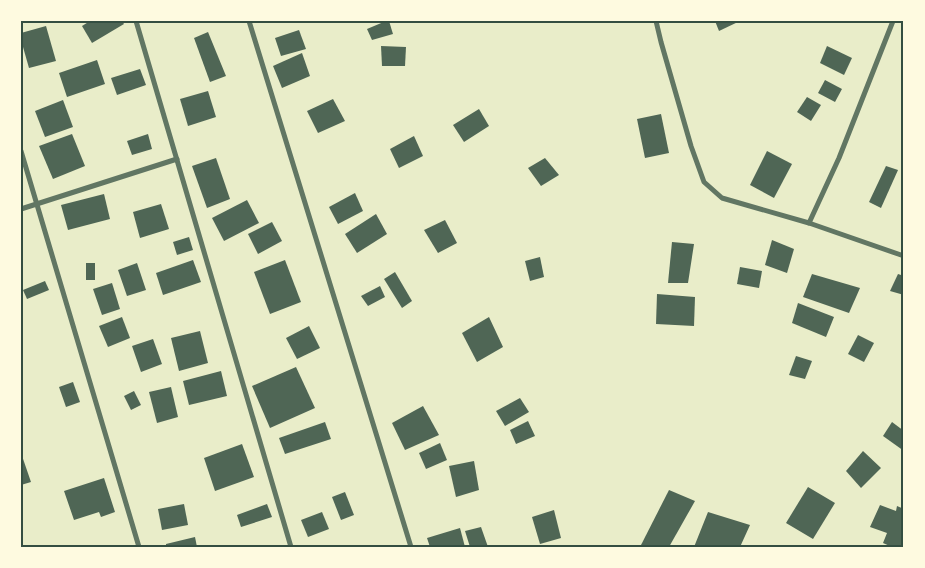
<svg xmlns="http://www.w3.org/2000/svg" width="925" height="568" font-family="Inter,sans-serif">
  <rect width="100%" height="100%" fill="#e9edc9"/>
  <g fill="#4f6655">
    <polygon points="90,21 122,21 124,24 92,43 82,26"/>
    <polygon points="386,21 389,21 393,34 372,40 367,29"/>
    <polygon points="715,21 740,21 719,31"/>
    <polygon points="46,26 56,61 29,68 21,40 21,33"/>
    <polygon points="299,30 306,49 281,56 275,38"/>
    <polygon points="208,32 226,76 210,82 194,38"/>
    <polygon points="381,46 406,47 405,66 382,66"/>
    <polygon points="827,46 852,58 844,75 820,63"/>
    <polygon points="302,53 310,76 282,88 273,66"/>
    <polygon points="97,60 105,84 67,97 59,73"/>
    <polygon points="140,69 146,85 117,95 111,78"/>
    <polygon points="825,80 842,89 835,102 818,93"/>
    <polygon points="208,91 216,117 188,126 180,99"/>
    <polygon points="807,97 821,105 811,121 797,112"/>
    <polygon points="333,99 345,121 318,133 307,111"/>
    <polygon points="63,100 73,127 45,137 35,111"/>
    <polygon points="479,109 489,126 464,142 453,125"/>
    <polygon points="661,114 669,153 645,158 637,119"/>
    <polygon points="72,134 85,166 53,179 39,146"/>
    <polygon points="148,134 152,149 132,155 127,141"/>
    <polygon points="414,136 423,156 399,168 390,149"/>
    <polygon points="767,151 792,164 774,198 750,185"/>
    <polygon points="216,158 230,199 207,208 192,166"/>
    <polygon points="545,158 559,175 541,186 528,168"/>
    <polygon points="886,166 898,170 881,208 869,202"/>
    <polygon points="355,193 363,211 338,224 329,207"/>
    <polygon points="104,194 110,219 68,230 61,205"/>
    <polygon points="247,200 259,223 224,241 212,218"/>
    <polygon points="161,204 169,229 140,238 133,212"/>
    <polygon points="376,214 387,234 357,253 345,234"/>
    <polygon points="445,220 457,243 438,253 424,230"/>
    <polygon points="272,222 282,241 258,254 248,234"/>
    <polygon points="189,237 193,250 177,255 173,242"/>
    <polygon points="772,240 794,249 787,273 765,265"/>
    <polygon points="672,242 694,244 688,283 668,283"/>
    <polygon points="540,257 544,277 530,281 525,261"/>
    <polygon points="193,260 201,282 163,295 156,273"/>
    <polygon points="285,260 301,302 270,314 254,272"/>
    <rect x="86" y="263" width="9" height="17"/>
    <polygon points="137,263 146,290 127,296 118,270"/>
    <polygon points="740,267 762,271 759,288 737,284"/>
    <polygon points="395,272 412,301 402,308 384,279"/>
    <polygon points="812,274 860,288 849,313 803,297"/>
    <polygon points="898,274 904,276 904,295 890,291"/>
    <polygon points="45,281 49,290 27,299 23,290"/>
    <polygon points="112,283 120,309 102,315 93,289"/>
    <polygon points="380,286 385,297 368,306 361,296"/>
    <polygon points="657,294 695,297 694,326 656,324"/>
    <polygon points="798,303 834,317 826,337 792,323"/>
    <polygon points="122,317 130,338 108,347 99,326"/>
    <polygon points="489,317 503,347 477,362 462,333"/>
    <polygon points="309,326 320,348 297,359 286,338"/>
    <polygon points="200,331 208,363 179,371 171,338"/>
    <polygon points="858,335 874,343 864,362 848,354"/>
    <polygon points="153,339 162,364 141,372 132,346"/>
    <polygon points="796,356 812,361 805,379 789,375"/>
    <polygon points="296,367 315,408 270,428 252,386"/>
    <polygon points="221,371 227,396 189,405 183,381"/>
    <polygon points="73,382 80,402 66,407 59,387"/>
    <polygon points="171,387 178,417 157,423 149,392"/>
    <polygon points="134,391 141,405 131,410 124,396"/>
    <polygon points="520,398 529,412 505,426 496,411"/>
    <polygon points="423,406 439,435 405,450 392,423"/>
    <polygon points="528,421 535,436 516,444 510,430"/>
    <polygon points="325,422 331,439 285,454 279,438"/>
    <polygon points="892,422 904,431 904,451 883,436"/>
    <polygon points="440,443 447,460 426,469 419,453"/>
    <polygon points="242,444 254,477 215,491 204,458"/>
    <polygon points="863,451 881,468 861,488 846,471"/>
    <polygon points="21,453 31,482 21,485"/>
    <polygon points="474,461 479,490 456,497 449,466"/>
    <polygon points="104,478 115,512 101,517 99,512 74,520 64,491"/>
    <polygon points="808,487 835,503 813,539 786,523"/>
    <polygon points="669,490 695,501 669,547 640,547"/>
    <polygon points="345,492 354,515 341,520 332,497"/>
    <polygon points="184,504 188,525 162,530 158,509"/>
    <polygon points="267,504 272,517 241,527 237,515"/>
    <polygon points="880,505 896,511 897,506 904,509 904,547 892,547 883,543 887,533 870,527"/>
    <polygon points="554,510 561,538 540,544 532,517"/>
    <polygon points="322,512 329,529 308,537 301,520"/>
    <polygon points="708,512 750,525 740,547 694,547"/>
    <polygon points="481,527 488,547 470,547 465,531"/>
    <polygon points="460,528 465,547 430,547 427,538"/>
    <polygon points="195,537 197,547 166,547 166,544"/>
  </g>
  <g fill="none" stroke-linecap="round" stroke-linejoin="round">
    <g stroke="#617663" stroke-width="5">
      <polyline points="136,21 291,547"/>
      <polyline points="249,21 411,547"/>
      <polyline points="656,21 661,42 691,146 704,182 722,198 809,223 904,256"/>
      <polyline points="21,151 139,547"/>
      <polyline points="21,209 177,159"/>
      <polyline points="809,223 839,158 893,21"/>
    </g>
  </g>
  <rect width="925" height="568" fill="none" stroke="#fefae0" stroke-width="45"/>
  <rect x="22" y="22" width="880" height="524" fill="none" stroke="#344e41" stroke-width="2"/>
</svg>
